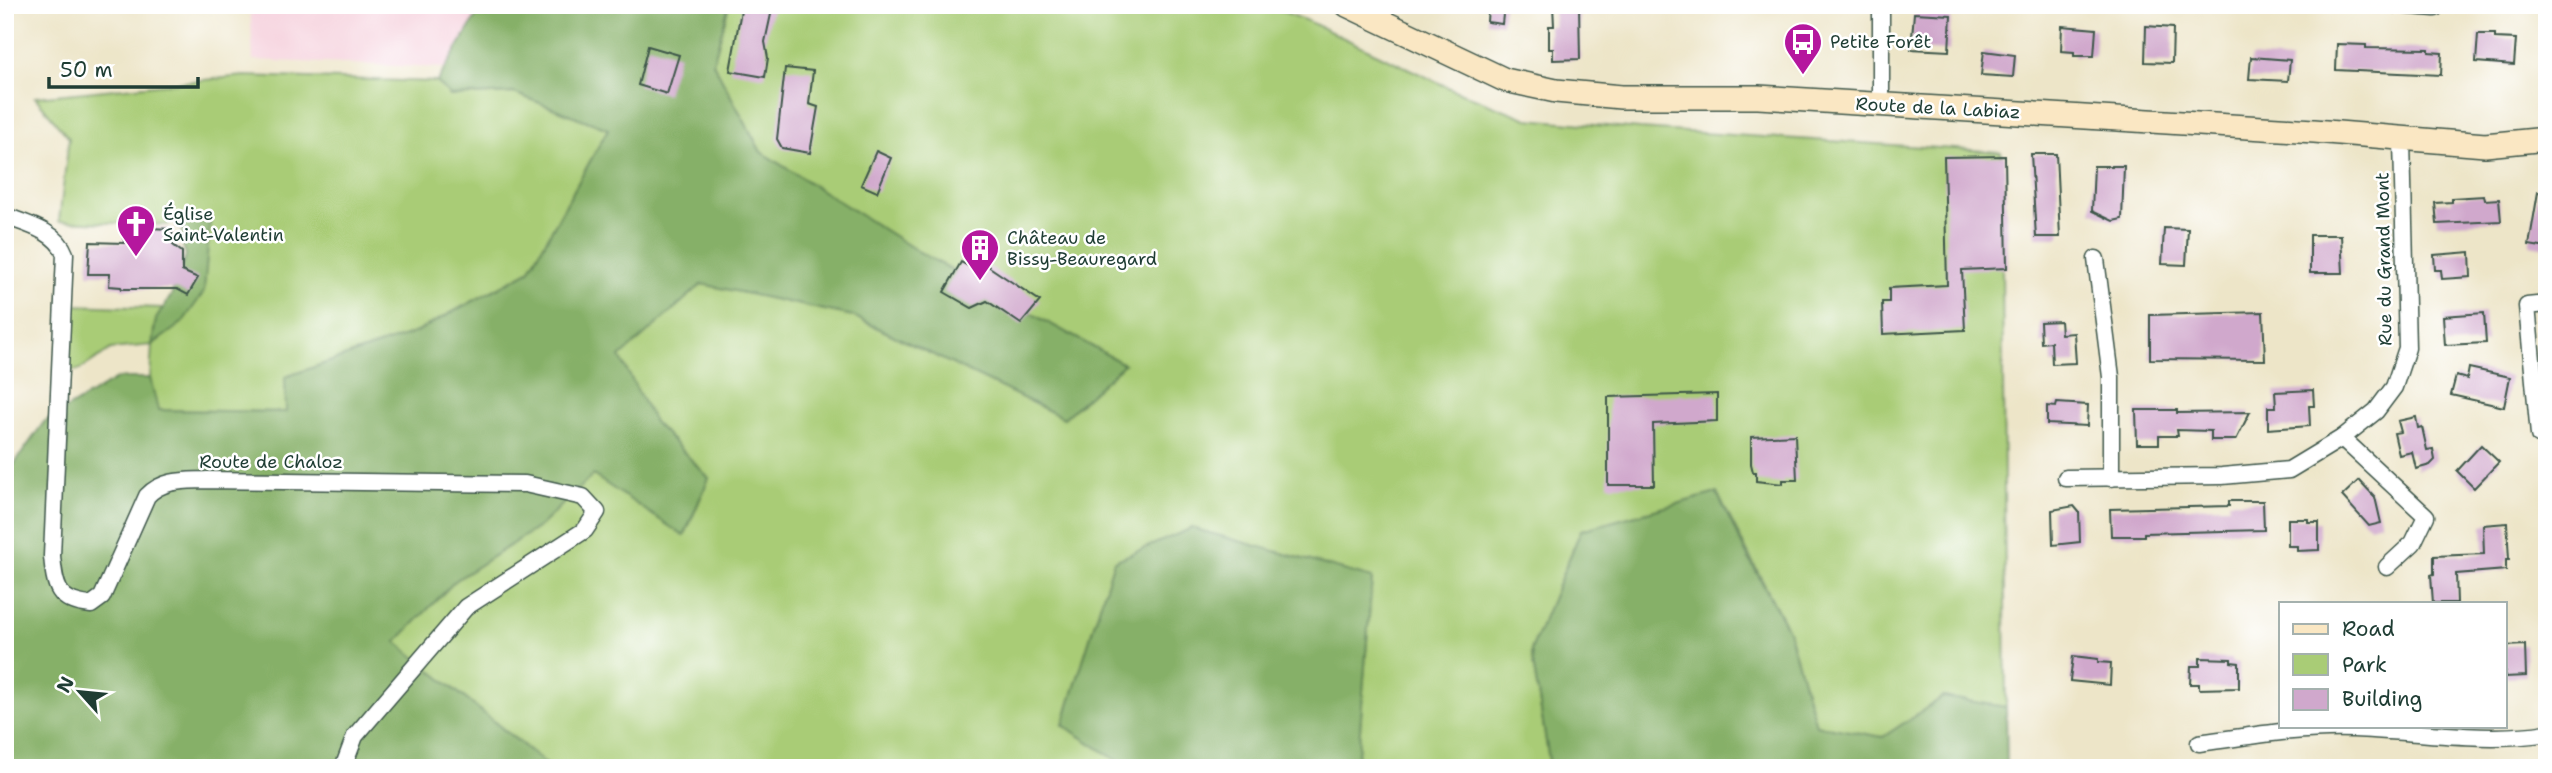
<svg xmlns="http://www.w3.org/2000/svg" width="2552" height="773" font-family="'Shantell Sans',sans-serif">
  <rect width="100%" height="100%" fill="#fff"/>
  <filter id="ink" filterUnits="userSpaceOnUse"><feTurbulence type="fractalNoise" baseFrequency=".0143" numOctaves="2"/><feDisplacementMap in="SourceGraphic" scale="14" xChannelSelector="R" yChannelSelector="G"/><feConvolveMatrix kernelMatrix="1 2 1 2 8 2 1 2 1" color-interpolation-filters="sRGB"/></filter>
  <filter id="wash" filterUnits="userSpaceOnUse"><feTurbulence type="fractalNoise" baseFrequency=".00686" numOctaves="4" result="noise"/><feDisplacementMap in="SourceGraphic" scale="28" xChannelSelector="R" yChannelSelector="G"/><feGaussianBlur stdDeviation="1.57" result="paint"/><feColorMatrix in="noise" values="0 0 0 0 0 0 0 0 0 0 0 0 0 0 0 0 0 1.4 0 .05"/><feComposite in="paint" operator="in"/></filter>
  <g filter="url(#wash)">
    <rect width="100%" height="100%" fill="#ede5c8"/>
    <polygon fill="#f5cfdb" points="250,5 483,5 445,68 253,60"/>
    <g fill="#a9cc76" stroke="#648455" stroke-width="2">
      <polygon points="729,5 1266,5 1310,22 1454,90 1528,119 1640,129 2001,152 2006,707 1943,697 1883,737 1816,726 1788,630 1717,493 1581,530 1531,650 1550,766 1548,768 1357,768 1372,578 1114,561 1063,725 1129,768 551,768 395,642 455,581 540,526 593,475 685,535 709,478 654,422 619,357 702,284 853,316 1064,418 1124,364 919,252 761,152 713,63"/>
      <polygon points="244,76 437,82 450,96 514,93 608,129 529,271 414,333 286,377 287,412 158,410 150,378 152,345 111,349 79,370 67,371 71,305 162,308 154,327 153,344 210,222 173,218 168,225 59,221 69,138 35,97"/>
    </g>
    <g fill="#86b067" stroke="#52764e" stroke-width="2">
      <polygon points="483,5 729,5 713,63 761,152 919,252 1124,364 1064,418 853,316 702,284 620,357 654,422 709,478 684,536 593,475 540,526 455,581 396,642 551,768 5,768 5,477 44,422 118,378 150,378 158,410 286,412 285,377 414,333 529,271 608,129 514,93 450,96 437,82"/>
      <polygon points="182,219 210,222 204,292 182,323 152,345 156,319 171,296 186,255 182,243"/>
      <polygon points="1717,493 1744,549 1788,630 1816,725 1883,737 1943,697 2006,707 2007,768 1548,768 1550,766 1531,650 1581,530"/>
      <polygon points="1192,528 1372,578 1357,768 1129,768 1063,725 1114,561"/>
    </g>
    <g id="blocks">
      <g fill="#d0a8cc">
        <polygon points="742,5 773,5 765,42 768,58 765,77 730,71"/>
        <polygon points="1488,5 1504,5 1502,24 1487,22"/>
        <polygon points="1553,5 1579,5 1580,59 1553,60 1553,49 1549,49 1549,26 1554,26"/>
        <polygon points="1914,13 1951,15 1949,51 1911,49"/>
        <polygon points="2062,26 2096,29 2094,56 2074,56 2074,52 2061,51"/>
        <polygon points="2146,26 2173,28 2172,63 2145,62"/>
        <polygon points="2478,34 2495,34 2495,38 2516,39 2514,65 2476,62"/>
        <polygon points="2337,44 2366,45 2366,48 2429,49 2429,52 2442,53 2441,75 2336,70"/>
        <polygon points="648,46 679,55 667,94 638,85"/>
        <polygon points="1984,51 2015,55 2013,77 1981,75"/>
        <polygon points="2251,57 2290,60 2288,81 2249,79"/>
        <polygon points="785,68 813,71 809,104 818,107 810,153 782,148 777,139"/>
        <polygon points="876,151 891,158 877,192 861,185"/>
        <polygon points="2031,154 2056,154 2060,237 2036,237"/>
        <polygon points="2005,156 2007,268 1962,270 1965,330 1883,334 1882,302 1889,302 1889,288 1947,285 1944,157"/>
        <polygon points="2094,166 2124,166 2122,219 2113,221 2092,211"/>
        <polygon points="2538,192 2547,193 2547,248 2529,245"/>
        <polygon points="2484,196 2485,200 2499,199 2501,221 2437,224 2435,203 2452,202 2452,198"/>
        <polygon points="124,227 172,229 173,245 182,252 182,271 198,278 188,295 177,289 122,289 121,287 109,286 110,274 88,274 90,242 124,243"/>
        <polygon points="2164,228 2188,229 2186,265 2162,264"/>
        <polygon points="2310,235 2341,235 2343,273 2310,273"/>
        <polygon points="2470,252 2471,277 2442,279 2441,270 2435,270 2434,255"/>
        <polygon points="979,260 1040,301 1021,324 987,301 972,308 944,292 961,262 972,268"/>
        <polygon points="2263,312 2265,360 2150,359 2150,315"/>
        <polygon points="2484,313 2486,343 2445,345 2443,316"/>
        <polygon points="2060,321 2061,334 2074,333 2076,363 2052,364 2051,342 2041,343 2040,322"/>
        <polygon points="2469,368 2510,377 2504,407 2451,395 2456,376 2467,379"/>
        <polygon points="2313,390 2314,406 2309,406 2310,426 2268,429 2268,407 2276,407 2275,392"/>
        <polygon points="1717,394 1717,421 1653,424 1654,485 1608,485 1608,397"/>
        <polygon points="2057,403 2088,405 2087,426 2047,424 2047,406 2056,407"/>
        <polygon points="2136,410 2177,410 2177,413 2250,412 2236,440 2211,440 2211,431 2177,430 2178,436 2159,436 2159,444 2137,444"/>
        <polygon points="2416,417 2418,428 2422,427 2427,450 2433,449 2435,460 2430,465 2416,469 2412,452 2399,455 2394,433 2401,432 2398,421"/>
        <polygon points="1795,435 1797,480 1783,480 1783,484 1756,481 1756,472 1753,472 1751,464 1751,437"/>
        <polygon points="2481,445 2499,462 2474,488 2457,471"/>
        <polygon points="2359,480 2375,497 2381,523 2369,526 2342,496"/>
        <polygon points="2229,501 2263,501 2264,530 2144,533 2144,536 2111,536 2110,509 2229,506"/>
        <polygon points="2074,506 2079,512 2080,542 2053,545 2052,510"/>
        <polygon points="2288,519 2308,519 2308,522 2319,522 2319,550 2297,551 2297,546 2288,546"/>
        <polygon points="2507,523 2509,560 2506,560 2506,570 2456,574 2457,603 2433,603 2431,575 2434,574 2434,556 2484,554 2483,525"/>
        <polygon points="2525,645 2526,676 2505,677 2505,646"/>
        <polygon points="2073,656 2098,659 2098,662 2111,663 2110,685 2070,681"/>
        <polygon points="2200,658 2231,659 2231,662 2239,663 2239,688 2199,689 2199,684 2190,684 2191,666 2200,666"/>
      </g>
    </g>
  </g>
  <g filter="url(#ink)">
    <use href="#blocks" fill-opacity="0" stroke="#3e564a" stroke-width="2"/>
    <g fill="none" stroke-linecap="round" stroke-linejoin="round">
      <defs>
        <g id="street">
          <polyline points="2397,5 2435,8"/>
          <polyline points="1881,104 1881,5"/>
          <path d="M5,216C26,224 57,231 65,254L52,556C55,587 57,602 91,605L102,597L147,496C163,479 185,481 207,480L525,484L583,497L597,512L585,530L466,607L355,736L343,768"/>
          <polyline points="2096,259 2111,377 2111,478"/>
          <polyline points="2547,304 2527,306 2539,435 2547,434"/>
          <polyline points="2342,438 2426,516 2413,543 2387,567"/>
          <polyline points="2066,478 2222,476 2289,470 2342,438 2376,411 2394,387 2407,348 2402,140"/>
          <path d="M2199,743C2251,736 2302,727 2354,729C2413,731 2489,743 2547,733"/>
        </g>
        <polyline id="secondary" points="1347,5 1505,80 1556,91 1621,97 1758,97 2314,131 2485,145 2547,139"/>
      </defs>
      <use href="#street" stroke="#3e564a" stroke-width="19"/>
      <use href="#secondary" stroke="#3e564a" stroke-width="26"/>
      <use href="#street" stroke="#fff" stroke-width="16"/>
      <use href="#secondary" stroke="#fae7c3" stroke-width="23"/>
    </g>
  </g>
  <defs>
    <symbol id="bus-pin" viewBox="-11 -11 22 30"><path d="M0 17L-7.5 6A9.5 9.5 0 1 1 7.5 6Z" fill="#b5179e" stroke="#fff"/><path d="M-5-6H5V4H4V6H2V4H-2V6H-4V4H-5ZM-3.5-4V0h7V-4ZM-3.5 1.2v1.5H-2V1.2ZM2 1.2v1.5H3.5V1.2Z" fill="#fff"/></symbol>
    <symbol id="church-pin" viewBox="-11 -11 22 30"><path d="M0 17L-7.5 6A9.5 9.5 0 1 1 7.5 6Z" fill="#b5179e" stroke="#fff"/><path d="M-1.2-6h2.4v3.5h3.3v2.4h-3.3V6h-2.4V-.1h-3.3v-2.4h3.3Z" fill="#fff"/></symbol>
    <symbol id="building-pin" viewBox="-11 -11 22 30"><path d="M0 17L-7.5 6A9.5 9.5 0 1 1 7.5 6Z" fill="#b5179e" stroke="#fff"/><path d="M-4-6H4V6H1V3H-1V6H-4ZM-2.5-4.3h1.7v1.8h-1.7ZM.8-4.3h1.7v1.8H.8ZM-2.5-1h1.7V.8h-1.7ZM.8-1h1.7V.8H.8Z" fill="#fff"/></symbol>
  </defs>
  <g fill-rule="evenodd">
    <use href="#bus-pin" x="1781" y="20" width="44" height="60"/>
    <use href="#church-pin" x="114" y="202" width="44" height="60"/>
    <use href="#building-pin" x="958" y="226" width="44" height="60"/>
  </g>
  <g text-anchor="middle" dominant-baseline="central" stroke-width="5" stroke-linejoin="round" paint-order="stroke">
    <g font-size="18" fill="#1f3d34" stroke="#fff" text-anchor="start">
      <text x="1830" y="42">Petite Forêt</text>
      <text x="163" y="214">Église<tspan x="163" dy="21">Saint-Valentin</tspan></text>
      <text x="1007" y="238">Château de<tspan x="1007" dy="21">Bissy-Beauregard</tspan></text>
    </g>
    <g font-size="18" fill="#1f3d34" stroke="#fff">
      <text transform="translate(1938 108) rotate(3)">Route de la Labiaz</text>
      <text transform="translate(2384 259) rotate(-91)">Rue du Grand Mont</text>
      <text x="271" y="462">Route de Chaloz</text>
    </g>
  </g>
  <rect width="2552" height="773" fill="none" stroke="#fff" stroke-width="28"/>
  <rect x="2279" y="602" width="228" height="126" fill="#ffffff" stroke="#a5b1ae" stroke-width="2"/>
  <rect x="2293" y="624" width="35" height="10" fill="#fae7c3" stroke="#a5b1ae" stroke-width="2"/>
  <text x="2342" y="636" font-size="21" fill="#1f3d34">Road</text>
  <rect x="2293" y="654" width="35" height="21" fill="#a9cc76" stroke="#a5b1ae" stroke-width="2"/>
  <text x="2342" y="672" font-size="21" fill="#1f3d34">Park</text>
  <rect x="2293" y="689" width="35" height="21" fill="#d0a8cc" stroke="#a5b1ae" stroke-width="2"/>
  <text x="2342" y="706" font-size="21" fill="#1f3d34">Building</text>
  <g transform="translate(80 692) rotate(297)" stroke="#ffffff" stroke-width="5" paint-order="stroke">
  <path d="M0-5L12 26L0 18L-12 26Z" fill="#1f3d34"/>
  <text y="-10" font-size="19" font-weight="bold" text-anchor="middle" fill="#1f3d34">N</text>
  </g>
  <path d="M49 77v10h149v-10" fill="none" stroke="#1f3d34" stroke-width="3.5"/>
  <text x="60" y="77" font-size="21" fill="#1f3d34" stroke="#ffffff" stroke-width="5" paint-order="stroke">50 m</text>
</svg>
